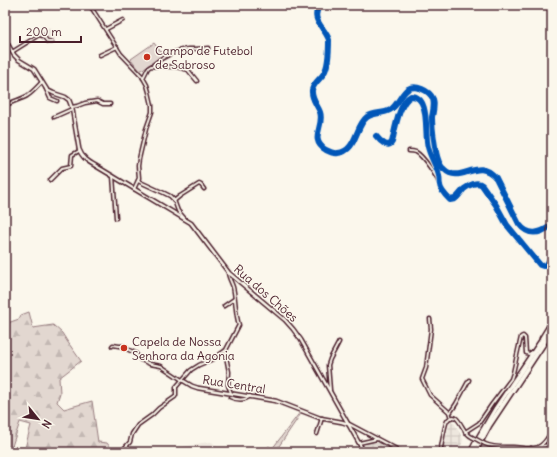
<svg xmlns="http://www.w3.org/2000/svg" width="557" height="457" font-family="Delius,sans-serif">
  <defs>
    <pattern id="industrial-grid" width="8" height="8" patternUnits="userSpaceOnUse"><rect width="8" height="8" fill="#eee7de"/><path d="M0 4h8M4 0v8" fill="none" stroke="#cec6bf"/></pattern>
    <pattern id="forest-firs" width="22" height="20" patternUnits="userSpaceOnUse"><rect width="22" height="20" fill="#e2d7d0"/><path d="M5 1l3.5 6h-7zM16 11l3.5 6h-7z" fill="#c3b8b3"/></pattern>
  </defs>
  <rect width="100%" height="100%" fill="#fbf7ec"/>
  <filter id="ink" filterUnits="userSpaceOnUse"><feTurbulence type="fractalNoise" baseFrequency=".025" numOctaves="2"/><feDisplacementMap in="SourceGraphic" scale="8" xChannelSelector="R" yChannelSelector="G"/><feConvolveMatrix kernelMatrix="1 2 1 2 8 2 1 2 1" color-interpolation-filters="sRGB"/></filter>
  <g filter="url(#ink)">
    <g fill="#eee7de">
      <polygon points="49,27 56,37 51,41 49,41 42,32"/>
      <polygon points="211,442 213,443 222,452 183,452 182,449 183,447 202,443"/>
    </g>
    <g fill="url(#industrial-grid)">
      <polygon points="450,422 453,422 455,424 463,439 462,444 457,452 442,452"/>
      <polygon points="374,440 379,441 393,448 390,452 365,452 364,448 366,444"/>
    </g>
    <g fill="#e2d7d0" stroke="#967b7e">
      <polygon points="154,43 163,55 140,71 131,59"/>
      <polygon points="301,411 302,412 275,452 262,452 269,446 272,449"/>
    </g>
    <polygon fill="url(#forest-firs)" stroke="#967b7e" points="29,312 33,328 53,325 62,333 67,341 81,361 59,378 60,393 57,402 64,409 92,401 98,442 107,443 114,452 24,452 31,425 20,422 10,452 5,452 5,324 19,319 21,315"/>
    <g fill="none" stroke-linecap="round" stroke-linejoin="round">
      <defs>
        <g id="minor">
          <polyline points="88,5 91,7 121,54 142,76 147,85 149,92 152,105 152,112 146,129 139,159 138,166 139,178 134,189"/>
          <polyline points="106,29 123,20"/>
          <polyline points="12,52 39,35 43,36 48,42 52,42"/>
          <polyline points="100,55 117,47"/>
          <path d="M153,65C162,57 176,50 188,49C195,49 201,49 208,48"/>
          <polyline points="143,78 148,68 151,66 177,67 185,69 188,70 197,81"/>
          <polyline points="46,89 50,98 57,101"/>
          <path d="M5,106C12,101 20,100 27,96C33,92 37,87 42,82"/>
          <polyline points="72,107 77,106 85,103 97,101 103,104 110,104"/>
          <polyline points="54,117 72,109"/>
          <path d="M376,136C380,141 388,149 392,142C395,130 399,102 411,96C431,96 424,134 428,147C430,157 437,166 439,176C440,179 439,182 440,185C440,190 447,197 450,200L455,199C459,196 461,192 464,189C469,185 477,181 482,185L496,205L507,225L540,265L543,266L547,265L552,254"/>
          <path d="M409,151C411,151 413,151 416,152C423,156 437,176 439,184"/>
          <polyline points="113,176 116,218"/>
          <polyline points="50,180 62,168 71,166 72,155 79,151"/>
          <polyline points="138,181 164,193 170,196 174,200 178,211 185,219"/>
          <polyline points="174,201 180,196 199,184 201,185 204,189"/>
          <polyline points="224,306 234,299"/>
          <polyline points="430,319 431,329 426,368 422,379 430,395 449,412 451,418"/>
          <polyline points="541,338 552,320"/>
          <polyline points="112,346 113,345 119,346 124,346 127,349 135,353 141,360 150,364 161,366 182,380"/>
          <polyline points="225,351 229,372 228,385 231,393"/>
          <polyline points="330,390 328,365 330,359 339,342"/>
          <path d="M230,397C236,400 245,401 250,396"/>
          <polyline points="450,413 456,404 469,380"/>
          <polyline points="349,424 402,452"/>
          <polyline points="465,432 479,423 492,404 511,379 513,373 521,337 523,336 525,338 526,353 529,354 532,352"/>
          <polyline points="317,434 322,418"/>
          <polyline points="359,443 377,439"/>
          <path d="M485,444C494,448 503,447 513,447C521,447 530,450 538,447C545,444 549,436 552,430"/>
          <polyline points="540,447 552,444"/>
          <polyline points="531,448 535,452"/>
          <path d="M121,452L130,442L132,434L138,425L152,415L159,408L175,397L176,395V387L191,370L199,365L213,359L226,350L239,325C235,313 236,299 233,287C231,281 228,277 228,272"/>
          <path d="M440,452C442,445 444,426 447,421C450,416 455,416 458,420C463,426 464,433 472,437"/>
        </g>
        <polyline id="tertiary" points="182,380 192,386 198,388 276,401 320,418 342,422 348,424"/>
        <path id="secondary" d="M5,37L7,43L14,55L19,60L34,69L47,90L53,93L65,97L69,100L72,108L79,149C82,158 89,162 96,166L191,223L229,273L285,320L293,329L301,340L364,452"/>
        <g id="motorway">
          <polyline points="471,452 476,442 496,408 552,325"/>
          <polyline points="475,452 489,426 552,331"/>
        </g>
      </defs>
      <use href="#minor" stroke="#4a1f2b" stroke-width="5"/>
      <use href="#tertiary" stroke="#4a1f2b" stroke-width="5.5"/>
      <use href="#secondary" stroke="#4a1f2b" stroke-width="5.5"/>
      <use href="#motorway" stroke="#4a1f2b" stroke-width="7"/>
      <use href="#minor" stroke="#fbf7ec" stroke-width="2"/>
      <use href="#tertiary" stroke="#fbf7ec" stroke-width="2.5"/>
      <use href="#secondary" stroke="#fbf7ec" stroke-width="2.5"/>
      <use href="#motorway" stroke="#fbf7ec" stroke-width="4"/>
      <defs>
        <polyline id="minor-bridge" points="472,437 485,444"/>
      </defs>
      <use href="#minor-bridge" stroke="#4a1f2b" stroke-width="5" stroke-linecap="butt"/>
      <use href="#minor-bridge" stroke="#fbf7ec" stroke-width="2"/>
      <defs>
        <g id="cycleway">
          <path d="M320,5C309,20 325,27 329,40C329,49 329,65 324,73C321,79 314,82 312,90C311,99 317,104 320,112C325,126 308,139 326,150C330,152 334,154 338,153C357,151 355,126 367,117C374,112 383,114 390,110C402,103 402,81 422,89C427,91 431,94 433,99C435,105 433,111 432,117C432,127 435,153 439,162C440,164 442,168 444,169C461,186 477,155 496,178L519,224C529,237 540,234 552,225"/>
          <path d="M376,136C380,141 388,149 392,142C395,130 399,102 411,96C431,96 424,134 428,147C430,157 437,166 439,176C440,179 439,182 440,185C440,190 447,197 450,200L455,199C459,196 461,192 464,189C469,185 477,181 482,185L496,205L507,225L540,265L543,266L547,265L552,254"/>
        </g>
      </defs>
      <use href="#cycleway" stroke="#fbf7ec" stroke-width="8"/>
      <use href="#cycleway" stroke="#0057b8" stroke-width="6"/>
    </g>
  </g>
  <g fill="#c8321e" stroke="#fbf7ec" stroke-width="1.5">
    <circle cx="147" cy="57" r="4"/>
    <circle cx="124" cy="348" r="4"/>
  </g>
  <g text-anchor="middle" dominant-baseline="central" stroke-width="3" stroke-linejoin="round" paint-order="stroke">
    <g font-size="12" fill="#4a1f2b" stroke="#fbf7ec" text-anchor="start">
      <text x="155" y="50">Campo de Futebol<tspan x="155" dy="14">de Sabroso</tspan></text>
      <text x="132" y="341">Capela de Nossa<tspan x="132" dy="14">Senhora da Agonia</tspan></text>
    </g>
    <g font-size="12" fill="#4a1f2b" stroke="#fbf7ec">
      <text transform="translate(266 293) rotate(41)">Rua dos Chões</text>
      <text transform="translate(234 384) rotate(9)">Rua Central</text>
    </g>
  </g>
  <rect width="557" height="457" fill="none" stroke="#fbf7ec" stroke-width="20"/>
  <rect x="10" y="10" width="537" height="437" fill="none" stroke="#4a1f2b" stroke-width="1.5" filter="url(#ink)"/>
  <g transform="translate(38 419) rotate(120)" stroke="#fbf7ec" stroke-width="3" paint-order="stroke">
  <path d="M0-3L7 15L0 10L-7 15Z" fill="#4a1f2b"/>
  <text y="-6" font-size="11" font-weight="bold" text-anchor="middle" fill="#4a1f2b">N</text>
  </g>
  <path d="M20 36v6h61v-6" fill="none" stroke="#4a1f2b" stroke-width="2"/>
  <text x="26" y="36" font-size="12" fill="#4a1f2b" stroke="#fbf7ec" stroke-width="3" paint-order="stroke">200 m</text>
</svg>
